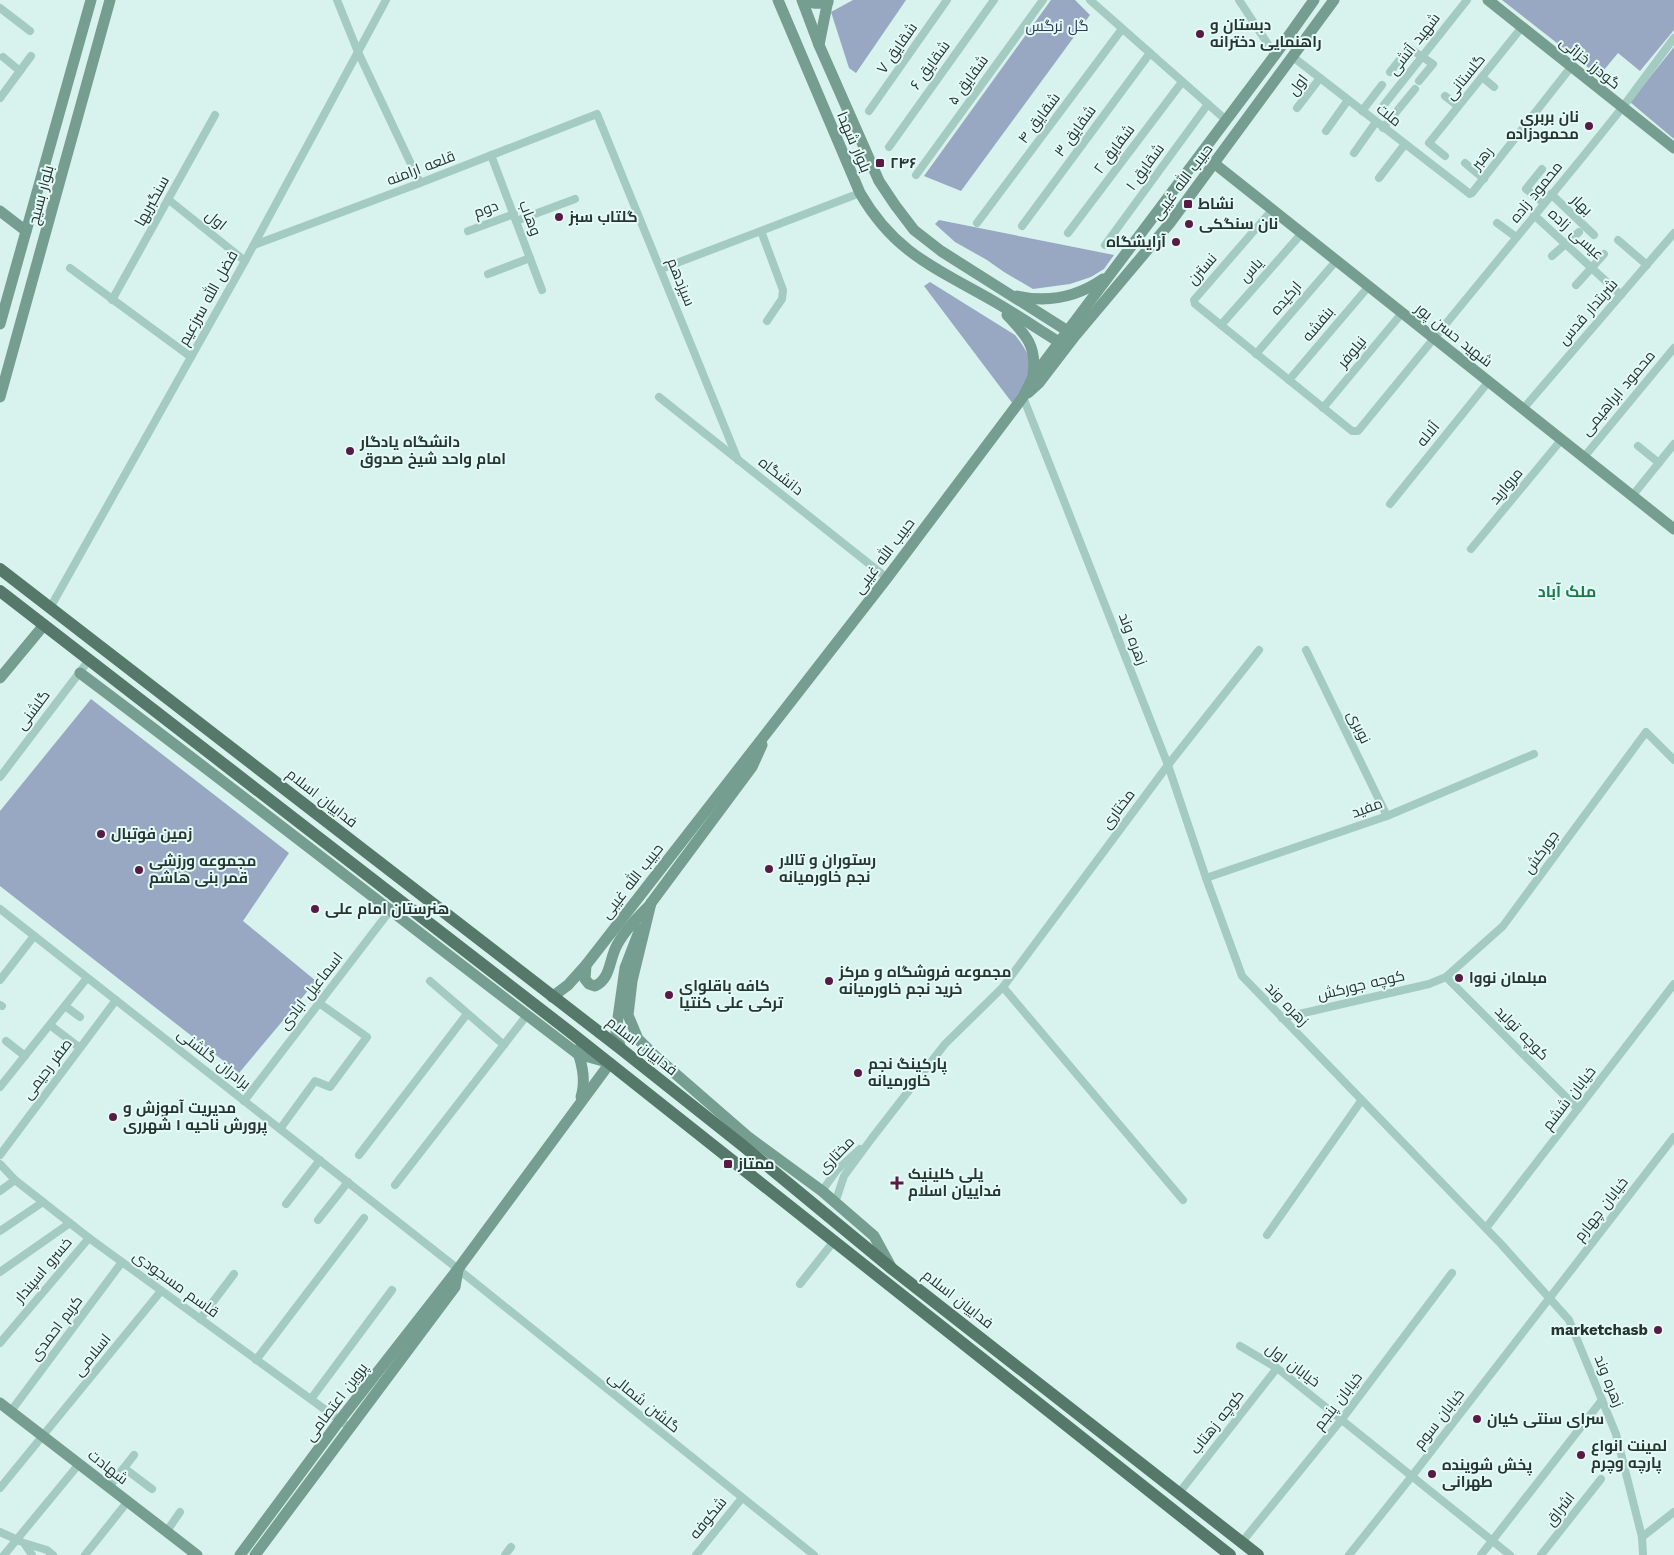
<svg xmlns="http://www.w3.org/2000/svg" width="1674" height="1555" font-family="'Work Sans',Cairo,sans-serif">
  <rect width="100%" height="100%" fill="#d8f2ed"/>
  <g fill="#98a8c2">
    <polygon points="853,0 906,0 856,73 849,68 831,12"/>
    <polygon points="1051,0 1075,0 1090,15 961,191 924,176"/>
    <polygon points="1502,0 1674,0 1674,30 1640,71 1618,53 1599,76"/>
    <polygon points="1674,47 1674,139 1630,102"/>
    <polygon points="939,220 1114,255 1104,269 1091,277 1070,284 1033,289 1004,272 987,260 955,242 935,224"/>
    <path d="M930,282L1015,335C1040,367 1032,373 1013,404L924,286Z"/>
    <polygon points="91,699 289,853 243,921 316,981 239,1073 0,886 0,811"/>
  </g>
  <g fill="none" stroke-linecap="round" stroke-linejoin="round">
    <g stroke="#a4cbc1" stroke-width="8">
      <polyline points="337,0 358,52 420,183"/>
      <polyline points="1090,0 1226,120"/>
      <polyline points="1239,0 1275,55"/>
      <polyline points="0,8 30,31"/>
      <polyline points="3,57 20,71"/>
      <polyline points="1293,57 1470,194 1472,193 1571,67"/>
      <polyline points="1390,72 1409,48 1433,64 1419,81"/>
      <polyline points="1482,77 1494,87"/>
      <polyline points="1445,96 1458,106"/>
      <polyline points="0,98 31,56"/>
      <polyline points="1383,106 1467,0"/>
      <polyline points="1297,108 1320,78"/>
      <polyline points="869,111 947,0"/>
      <polyline points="1362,111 1382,85"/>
      <polyline points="1383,128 1415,89"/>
      <polyline points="1326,131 1348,100"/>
      <polyline points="889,147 994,0"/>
      <polyline points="1354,153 1376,122"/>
      <polyline points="491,155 542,290"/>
      <polyline points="1445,156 1429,143 1522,27"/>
      <polyline points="1465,163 1484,179"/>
      <polyline points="1542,169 1526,189 1544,203"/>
      <polyline points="916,175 1043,0"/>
      <polyline points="1379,178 1405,144"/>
      <polyline points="1551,194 1594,235"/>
      <polyline points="169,200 245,261"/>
      <polyline points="1272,210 1194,300 1195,304 1352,431 1358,431 1585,154 1622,108 1674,38"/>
      <polyline points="1534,215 1621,295"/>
      <polyline points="516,221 575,199"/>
      <polyline points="977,223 1122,29"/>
      <polyline points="1497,223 1516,237"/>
      <polyline points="1022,226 1150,53"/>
      <polyline points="468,231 514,214"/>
      <polyline points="761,231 783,290 782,299 767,321"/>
      <polyline points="1068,233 1182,82"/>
      <polyline points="1618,240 1647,265"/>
      <polyline points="254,245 420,183 597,114 738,460"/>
      <polyline points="1105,245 1208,104"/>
      <polyline points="1552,256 1579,232"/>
      <polyline points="70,268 191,357"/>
      <polyline points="661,269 860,193"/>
      <polyline points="488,274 530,258"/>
      <polyline points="1576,285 1604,254"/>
      <polyline points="112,300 215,115"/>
      <polyline points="1221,325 1302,233"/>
      <polyline points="1256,354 1336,261"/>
      <polyline points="1289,380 1369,286"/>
      <polyline points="659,397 887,578"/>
      <polyline points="1023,397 1168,765 1206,878 1242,976 1501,1244 1569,1320 1616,1434 1642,1537 1643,1555"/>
      <polyline points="1323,408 1402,313"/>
      <polyline points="1523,409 1674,233"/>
      <polyline points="1638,446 1659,463"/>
      <polyline points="1584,457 1674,348"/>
      <polyline points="1633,495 1674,444"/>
      <polyline points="1390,504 1489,381"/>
      <polyline points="1471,549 1562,439"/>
      <polyline points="50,608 245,261 386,0"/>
      <polyline points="1306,650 1387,816"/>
      <polyline points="0,777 89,660"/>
      <polyline points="1206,878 1387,816 1534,754"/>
      <polyline points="0,909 458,1269 814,1555"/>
      <polyline points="1446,977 1578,1109"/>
      <polyline points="0,980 34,936"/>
      <polyline points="430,981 504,1045"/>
      <polyline points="1003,987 1183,1200"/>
      <polyline points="0,1005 2,1006"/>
      <polyline points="65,1006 80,1017"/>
      <polyline points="1282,1018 1429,984 1446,977 1503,926 1646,732 1674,760"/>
      <polyline points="50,1025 80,1048"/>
      <polyline points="6,1041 25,1056"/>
      <polyline points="0,1087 87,978"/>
      <polyline points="244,1101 392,908"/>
      <polyline points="280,1129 315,1081 330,1087 367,1037 319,1003"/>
      <polyline points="0,1155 116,1000"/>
      <polyline points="359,1155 467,1014"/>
      <polyline points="0,1164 15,1180 89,1238 349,1427"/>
      <polyline points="395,1185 527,1015"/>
      <polyline points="0,1191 15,1180"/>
      <polyline points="822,1191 837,1170 860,1149"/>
      <polyline points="835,1203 844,1176 872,1138 945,1044 1003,987 1168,765 1259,650"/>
      <polyline points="286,1204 320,1160"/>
      <polyline points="318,1220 348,1182"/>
      <polyline points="1486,1228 1674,984"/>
      <polyline points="0,1231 43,1202"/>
      <polyline points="1267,1235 1361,1101"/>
      <polyline points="0,1272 70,1223"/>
      <polyline points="800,1284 834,1241"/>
      <polyline points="200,1319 234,1274"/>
      <polyline points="0,1343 89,1238"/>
      <polyline points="1240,1346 1277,1368 1510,1555"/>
      <polyline points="256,1360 364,1218"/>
      <polyline points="311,1399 392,1290"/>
      <polyline points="11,1411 122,1262"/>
      <polyline points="124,1468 152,1489"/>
      <polyline points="109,1487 134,1455"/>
      <polyline points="0,1488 161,1291"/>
      <polyline points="1179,1493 1277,1368"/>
      <polyline points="167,1531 180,1512"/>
      <polyline points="0,1532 20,1541"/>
      <polyline points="1642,1537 1674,1512"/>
      <polyline points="1242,1542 1342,1419 1452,1273"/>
      <polyline points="4,1555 79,1464"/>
      <polyline points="32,1555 24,1543 47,1550 53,1555"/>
      <polyline points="85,1555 128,1501"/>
      <polyline points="505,1555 511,1547"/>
      <polyline points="696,1555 742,1498"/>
      <polyline points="1349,1555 1412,1476 1674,1137"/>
      <polyline points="1481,1555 1602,1400"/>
      <polyline points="1541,1555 1601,1479"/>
    </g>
    <g stroke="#759e90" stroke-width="11">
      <path d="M778,0L860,193C895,254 938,269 995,302C1019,316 1041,331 1064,345"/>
      <polyline points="802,0 819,45 879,181 895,205 914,230 941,251 1074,335"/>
      <path d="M806,0C813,5 820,3 828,2"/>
      <polyline points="1488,0 1674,148"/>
      <polyline points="819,45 828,0"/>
      <polyline points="1215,164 1674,529"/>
      <polyline points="0,211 26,231"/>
      <path d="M1017,296C1048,303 1077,297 1103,279"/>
      <path d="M1007,315C1026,335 1037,346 1033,375"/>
      <polyline points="0,324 91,0"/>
      <polyline points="1028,393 1039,383 1075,336 1170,223 1334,0"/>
      <polyline points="0,397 110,0"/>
      <path d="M80,673C247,798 412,928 578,1054L610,1063L458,1269L340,1420L240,1555"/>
      <polyline points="0,678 44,625"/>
      <polyline points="651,903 632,981 628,1015 638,1039 655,1056 747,1136 822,1191 874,1236 891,1267"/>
      <polyline points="648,910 651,903 752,767 762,745"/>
      <path d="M586,965L585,979L589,984L595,986C611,979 609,959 617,945C625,930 638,917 650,905"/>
      <polyline points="552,997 568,985 586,965 887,578 1023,397 1033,377 1275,55 1314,0"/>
      <polyline points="621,1049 616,1032 625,968 640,929"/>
      <path d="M577,1050C583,1066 586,1081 581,1097"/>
      <polyline points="0,1403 197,1555"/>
      <polyline points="255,1555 455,1287 458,1270"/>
    </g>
    <g stroke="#56786b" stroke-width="12">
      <polyline points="0,569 621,1049 742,1145 891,1268 1258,1555"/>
      <polyline points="0,591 570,1032 1230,1555"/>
    </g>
  </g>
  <g fill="#591a43" stroke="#e4faf6" stroke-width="2">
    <circle cx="1200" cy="34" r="5"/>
    <circle cx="1589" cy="126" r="5"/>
    <rect x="875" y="158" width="10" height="10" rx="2.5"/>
    <rect x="1183" y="199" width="10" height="10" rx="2.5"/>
    <circle cx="559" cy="217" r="5"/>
    <circle cx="1189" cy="224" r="5"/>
    <circle cx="1176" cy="242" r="5"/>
    <circle cx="350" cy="451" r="5"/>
    <circle cx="101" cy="834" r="5"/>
    <circle cx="769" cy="869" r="5"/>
    <circle cx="139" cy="870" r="5"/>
    <circle cx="315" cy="909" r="5"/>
    <circle cx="1459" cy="978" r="5"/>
    <circle cx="829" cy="981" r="5"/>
    <circle cx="669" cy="995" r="5"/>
    <circle cx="858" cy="1073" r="5"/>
    <circle cx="113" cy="1117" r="5"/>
    <rect x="723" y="1159" width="10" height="10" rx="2.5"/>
    <path d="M894.5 1175.5h5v5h5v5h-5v5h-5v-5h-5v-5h5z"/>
    <circle cx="1658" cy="1330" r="5"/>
    <circle cx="1477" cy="1419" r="5"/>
    <circle cx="1581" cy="1455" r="5"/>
    <circle cx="1432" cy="1474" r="5"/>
  </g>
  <g text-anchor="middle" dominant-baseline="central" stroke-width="4" stroke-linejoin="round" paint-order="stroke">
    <g font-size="15" font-weight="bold" fill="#26352f" stroke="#e4faf6" text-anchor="start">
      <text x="1210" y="25">دبستان و<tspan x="1210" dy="17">راهنمایی دخترانه</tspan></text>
      <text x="1579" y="117" text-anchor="end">نان بربری<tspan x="1579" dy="17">محمودزاده</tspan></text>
      <text x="890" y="163">۲۴۶</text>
      <text x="1198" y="204">نشاط</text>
      <text x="569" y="217">گلتاب سبز</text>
      <text x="1199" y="224">نان سنگکی</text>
      <text x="1166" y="242" text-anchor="end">آرایشگاه</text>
      <text x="360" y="442">دانشگاه یادگار<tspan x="360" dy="17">امام واحد شیخ صدوق</tspan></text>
      <text x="111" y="834">زمین فوتبال</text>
      <text x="779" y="860">رستوران و تالار<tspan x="779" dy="17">نجم خاورمیانه</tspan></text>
      <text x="149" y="861">مجموعه ورزشی<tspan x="149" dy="17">قمر بنی هاشم</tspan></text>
      <text x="325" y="909">هنرستان امام علی</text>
      <text x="839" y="972">مجموعه فروشگاه و مرکز<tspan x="839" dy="17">خرید نجم خاورمیانه</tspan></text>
      <text x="1469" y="978">مبلمان نووا</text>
      <text x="679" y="986">کافه باقلوای<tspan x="679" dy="17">ترکی علی کنتیا</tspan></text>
      <text x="868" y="1064">پارکینگ نجم<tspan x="868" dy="17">خاورمیانه</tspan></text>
      <text x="123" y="1108">مدیریت آموزش و<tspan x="123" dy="17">پرورش ناحیه ۱ شهرری</tspan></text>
      <text x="738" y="1164">ممتاز</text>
      <text x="908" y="1174">پلی کلینیک<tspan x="908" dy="17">فداییان اسلام</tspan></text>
      <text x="1648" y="1330" text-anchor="end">marketchasb</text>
      <text x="1487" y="1419">سرای سنتی کیان</text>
      <text x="1591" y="1446">لمینت انواع<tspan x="1591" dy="17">پارچه وچرم</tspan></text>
      <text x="1442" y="1465">پخش شوینده<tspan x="1442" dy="17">طهرانی</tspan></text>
    </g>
    <g font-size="15" fill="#293855" stroke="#e4faf6">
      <text x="1057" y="26">گل نرگس</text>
    </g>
    <g font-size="15" fill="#26352f" stroke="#e4faf6">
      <text transform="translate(1414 44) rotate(-52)">شهید آتشی</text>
      <text transform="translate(897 48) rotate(-55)">شقایق ۷</text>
      <text transform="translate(1590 63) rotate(39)">گودرز خزائی</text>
      <text transform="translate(930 65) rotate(-54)">شقایق ۶</text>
      <text transform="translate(1465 77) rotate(-51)">گلستانی</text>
      <text transform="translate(968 80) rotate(-54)">شقایق ۵</text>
      <text transform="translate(1298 85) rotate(-53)">اول</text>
      <text transform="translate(1389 115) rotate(38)">ملت</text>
      <text transform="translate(1039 118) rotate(-53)">شقایق ۴</text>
      <text transform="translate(1075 131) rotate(-54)">شقایق ۳</text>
      <text transform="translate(854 142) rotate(67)">بلوار شهدا</text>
      <text transform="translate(1114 149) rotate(-53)">شقایق ۲</text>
      <text transform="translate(1482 158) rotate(-52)">رهبر</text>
      <text transform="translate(1145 167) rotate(-54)">شقایق ۱</text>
      <text transform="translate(421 168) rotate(-21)">قلعه ارامنه</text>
      <text transform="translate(1182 182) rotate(-53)">حبیب الله غیبی</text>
      <text transform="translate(1536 192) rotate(-51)">محمود زاده</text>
      <text transform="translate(41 195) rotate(-75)">بلوار بسیج</text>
      <text transform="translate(152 201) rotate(-61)">سنگبریها</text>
      <text transform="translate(1582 205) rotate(44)">بهار</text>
      <text transform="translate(486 209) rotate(-20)">دوم</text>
      <text transform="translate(530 218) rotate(69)">وهاب</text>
      <text transform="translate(216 220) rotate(39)">اول</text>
      <text transform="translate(1576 234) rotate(42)">عيسی زاده</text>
      <text transform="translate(1202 269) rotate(-49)">نسترن</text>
      <text transform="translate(1251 270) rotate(-48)">یاس</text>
      <text transform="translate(681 282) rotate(68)">سیزدهم</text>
      <text transform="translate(208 298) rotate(-61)">فضل الله سرزعیم</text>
      <text transform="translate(1286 298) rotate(-49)">ارکیده</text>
      <text transform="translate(1588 312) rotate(-49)">شربتدار قدس</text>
      <text transform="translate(1318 324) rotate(-50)">بنفشه</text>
      <text transform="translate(1454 335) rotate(38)">شهید حسن پور</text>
      <text transform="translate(1352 352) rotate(-50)">نیلوفر</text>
      <text transform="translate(1618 393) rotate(-50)">محمود ابراهیمی</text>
      <text transform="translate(1428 434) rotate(-51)">آلاله</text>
      <text transform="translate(781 476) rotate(38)">دانشگاه</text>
      <text transform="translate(1506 486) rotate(-50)">مروارید</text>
      <text transform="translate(884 556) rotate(-53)">حبیب الله غیبی</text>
      <text transform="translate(1133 639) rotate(69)">زهره وند</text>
      <text transform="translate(33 710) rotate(-53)">گلشنی</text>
      <text transform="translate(1359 727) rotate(64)">نوبری</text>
      <text transform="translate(322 798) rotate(38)">فداییان اسلام</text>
      <text transform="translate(1367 808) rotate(-20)">مفید</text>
      <text transform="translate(1118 809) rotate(-53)">مختاری</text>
      <text transform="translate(1541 852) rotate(-54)">جورکش</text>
      <text transform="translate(632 881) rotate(-52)">حبیب الله غیبی</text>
      <text transform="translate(1361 985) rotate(-13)">کوچه جورکش</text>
      <text transform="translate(311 991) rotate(-52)">اسماعیل ابادی</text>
      <text transform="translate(1287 1004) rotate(46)">زهره وند</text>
      <text transform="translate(1522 1033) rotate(45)">کوچه تولید</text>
      <text transform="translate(642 1046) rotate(38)">فداییان اسلام</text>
      <text transform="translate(214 1059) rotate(38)">برادران گلشنی</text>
      <text transform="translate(47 1069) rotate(-53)">صفر رحیمی</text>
      <text transform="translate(1569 1098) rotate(-52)">خیابان ششم</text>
      <text transform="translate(836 1155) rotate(-46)">مختاری</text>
      <text transform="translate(1601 1209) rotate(-52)">خیابان چهارم</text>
      <text transform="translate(43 1270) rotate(-50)">خسرو اسپندار</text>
      <text transform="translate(176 1284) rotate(36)">قاسم مسجودی</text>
      <text transform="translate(958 1299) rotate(38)">فداییان اسلام</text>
      <text transform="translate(56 1328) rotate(-53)">کریم احمدی</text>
      <text transform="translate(92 1355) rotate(-51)">اسلامی</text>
      <text transform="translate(1293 1365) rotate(36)">خیابان اول</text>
      <text transform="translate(1609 1381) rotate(68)">زهره وند</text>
      <text transform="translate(1338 1401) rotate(-52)">خیابان پنجم</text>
      <text transform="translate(336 1402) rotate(-53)">پروین اعتصامی</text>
      <text transform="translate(644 1402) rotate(39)">گلشن شمالی</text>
      <text transform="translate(1439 1419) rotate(-52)">خیابان سوم</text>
      <text transform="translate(1217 1422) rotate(-52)">کوچه زهتاب</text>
      <text transform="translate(108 1467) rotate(38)">شهادت</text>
      <text transform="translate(1560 1509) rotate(-52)">اشراق</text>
      <text transform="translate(708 1518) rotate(-51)">شکوفه</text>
    </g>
    <g font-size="16" font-weight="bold" fill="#1a7c4d" stroke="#e4faf6">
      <text x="1567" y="591">ملک آباد</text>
    </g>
  </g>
</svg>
